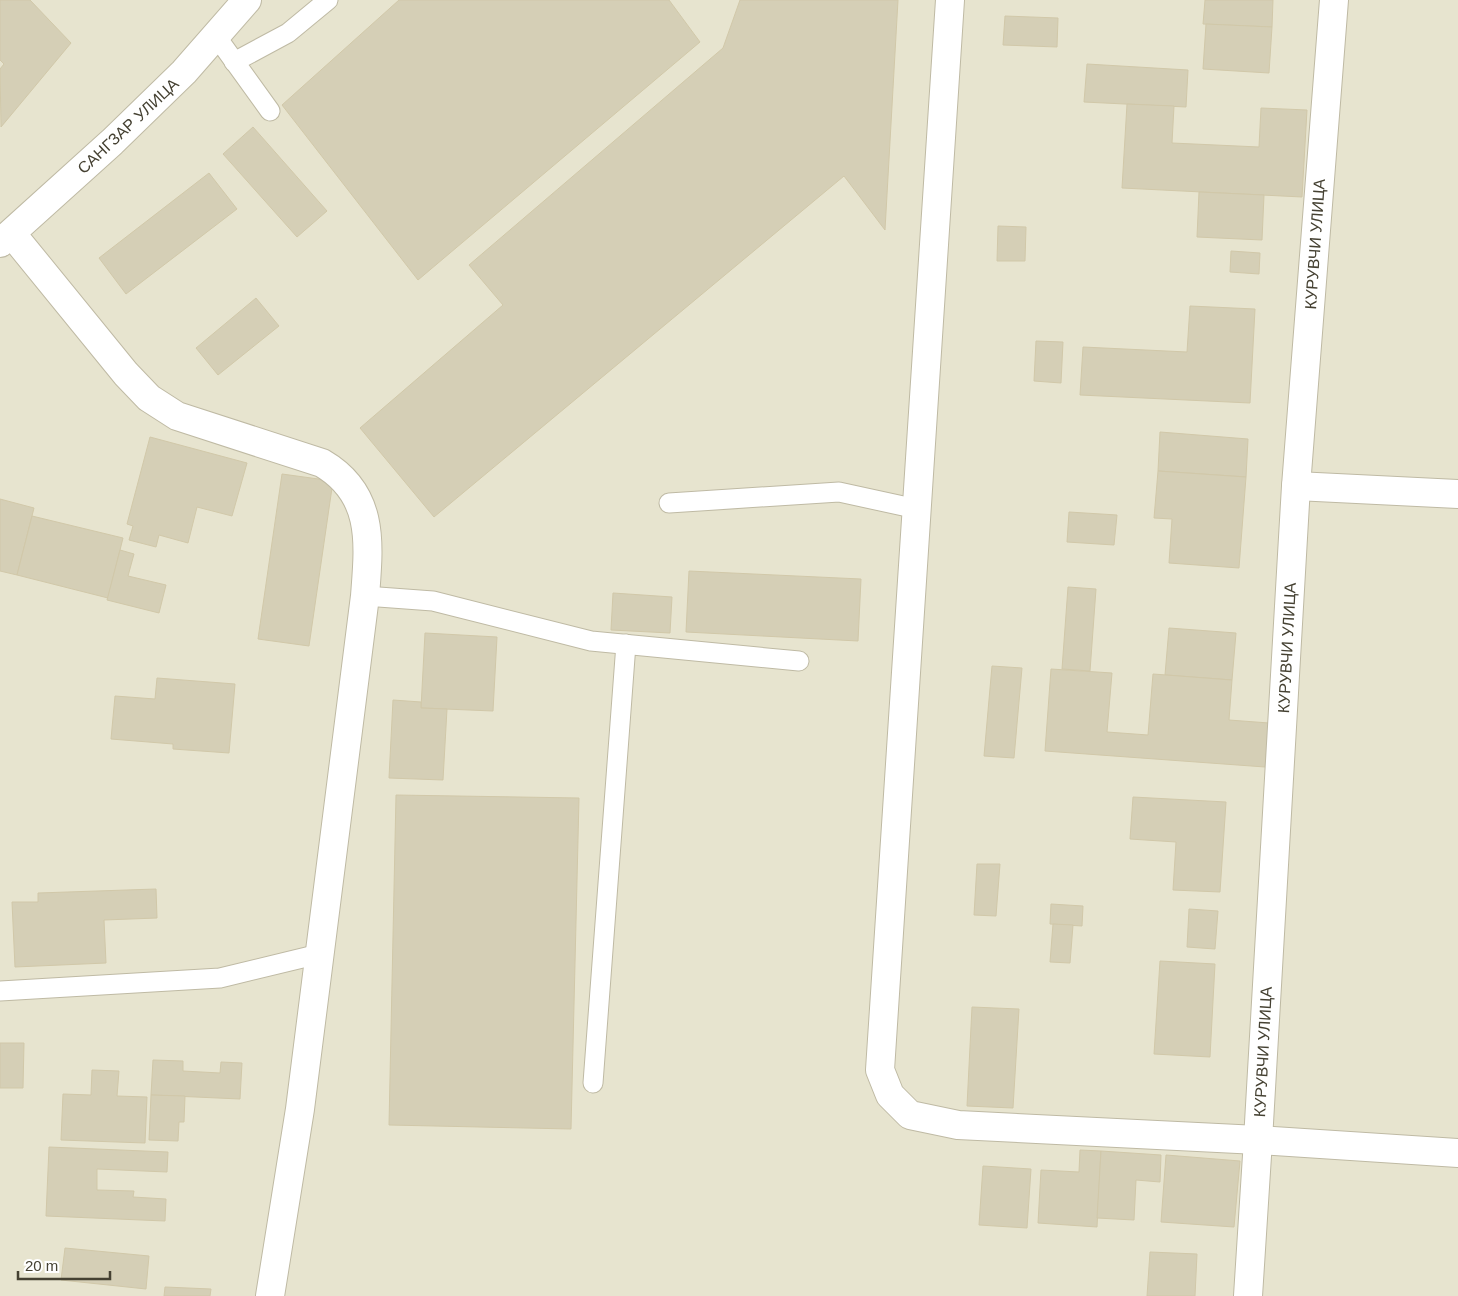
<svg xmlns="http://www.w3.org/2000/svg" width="1458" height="1296" font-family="Arial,sans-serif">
  <rect width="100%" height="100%" fill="#f3f1e2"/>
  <rect fill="#e7e4cf" x="0" y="0" width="1458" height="1296"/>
  <g fill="#d5cfb6" stroke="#d1c8a9">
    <polygon points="0,0 30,0 71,43 1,127 0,69 4,64 0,60"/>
    <polygon points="399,0 669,0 700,42 418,280 282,105"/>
    <polygon points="740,0 898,0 885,230 844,176 434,517 360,428 503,305 469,265 723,48"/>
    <polygon points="1205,0 1273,0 1272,27 1203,24"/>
    <polygon points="1005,16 1058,18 1057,47 1003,45"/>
    <polygon points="1206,24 1272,27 1269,73 1203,69"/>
    <polygon points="1087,64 1188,70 1186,107 1084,102"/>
    <polygon points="1127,104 1174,106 1172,143 1259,147 1261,108 1307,110 1302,197 1122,188"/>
    <polygon points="253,127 327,211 297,237 223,154"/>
    <polygon points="209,173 237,209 126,294 99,258"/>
    <polygon points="1199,192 1264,195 1262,240 1197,237"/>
    <polygon points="998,226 1026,227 1025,261 997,261"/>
    <polygon points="1231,251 1260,253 1259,274 1230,272"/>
    <polygon points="256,298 279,326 218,375 196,348"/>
    <polygon points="1190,306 1255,309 1250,403 1080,395 1083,347 1187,352"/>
    <polygon points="1036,341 1063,342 1061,383 1034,381"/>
    <polygon points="1160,432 1248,439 1246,477 1158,471"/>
    <polygon points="150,437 247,463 232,516 197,507 188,543 159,535 156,547 129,540 133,526 127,524"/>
    <polygon points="1158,471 1246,477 1239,568 1169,563 1172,519 1154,518"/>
    <polygon points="282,474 333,481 309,646 258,639"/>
    <polygon points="0,499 34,508 17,575 0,571"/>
    <polygon points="1069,512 1117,515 1114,545 1067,542"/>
    <polygon points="32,516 123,538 108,598 17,575"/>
    <polygon points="120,550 134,554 128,576 166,585 159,613 107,600"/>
    <polygon points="689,571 861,579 858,641 686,632"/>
    <polygon points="1068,587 1096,589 1090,671 1062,669"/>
    <polygon points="613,593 672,597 670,633 611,630"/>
    <polygon points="1169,628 1236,633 1232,680 1165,675"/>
    <polygon points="425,633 497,637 493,711 421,708"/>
    <polygon points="992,666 1022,668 1014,758 984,756"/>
    <polygon points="1051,669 1112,673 1107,732 1148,735 1153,674 1232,680 1229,720 1269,723 1265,767 1045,751"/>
    <polygon points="157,678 235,684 229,753 173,749 173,744 111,739 115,696 155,699"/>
    <polygon points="393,700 421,702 421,708 447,709 443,780 389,778"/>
    <polygon points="396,795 579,798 571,1129 389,1125"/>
    <polygon points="1133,797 1226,802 1220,892 1173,890 1176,842 1130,839"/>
    <polygon points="977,864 1000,864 996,916 974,915"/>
    <polygon points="156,889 157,918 104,920 106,963 15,967 12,902 38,902 38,893"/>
    <polygon points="1051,904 1083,906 1082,926 1050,924"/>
    <polygon points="1189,909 1218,911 1215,949 1187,947"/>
    <polygon points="1053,924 1073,925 1070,963 1050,962"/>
    <polygon points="1160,961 1215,964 1210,1057 1154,1054"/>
    <polygon points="972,1007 1019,1009 1013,1108 967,1106"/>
    <polygon points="0,1043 24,1043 23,1088 0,1088"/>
    <polygon points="153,1060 183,1061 183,1071 220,1073 221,1062 242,1063 240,1099 151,1095"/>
    <polygon points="92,1070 119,1071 117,1096 147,1097 145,1143 61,1140 63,1094 91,1095"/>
    <polygon points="151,1095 185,1096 184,1122 179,1122 178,1141 149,1140"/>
    <polygon points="49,1147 168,1152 167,1172 97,1169 97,1190 134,1191 133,1197 166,1199 165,1221 46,1216"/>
    <polygon points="1080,1150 1101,1151 1097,1227 1038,1223 1041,1170 1079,1172"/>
    <polygon points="1101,1151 1161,1155 1160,1182 1136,1180 1134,1220 1097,1218"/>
    <polygon points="1166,1155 1240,1161 1234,1227 1161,1222"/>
    <polygon points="983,1166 1031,1169 1027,1228 979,1225"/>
    <polygon points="65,1248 149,1256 146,1289 61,1280"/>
    <polygon points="1150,1252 1197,1254 1195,1296 1147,1296"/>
    <polygon points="165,1287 211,1289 210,1296 164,1296"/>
  </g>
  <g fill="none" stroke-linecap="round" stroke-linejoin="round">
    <defs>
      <g id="lane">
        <polyline points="216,36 270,111"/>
        <polyline points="234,62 288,33 328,0"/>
        <polyline points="669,503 839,492 917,509"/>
        <polyline points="365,596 433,601 591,641 799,661"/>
        <polyline points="0,991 220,978 319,954"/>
        <polyline points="593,1083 626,644"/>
      </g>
      <g id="street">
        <polyline points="950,0 880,1070 890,1095 910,1115 958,1125 1258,1140 1458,1153"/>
        <path d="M12,234L126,374L149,398L177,416L322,463C375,494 369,544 365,596L300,1109L270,1296"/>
        <polyline points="0,243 112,142 184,72 247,0"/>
        <polyline points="1296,486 1458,494"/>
        <polyline points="1248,1296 1258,1140 1296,486 1334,0"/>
      </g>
    </defs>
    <use href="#lane" stroke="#bfbaa4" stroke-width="21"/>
    <use href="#street" stroke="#bfbaa4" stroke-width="30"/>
    <use href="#lane" stroke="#fff" stroke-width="19"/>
    <use href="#street" stroke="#fff" stroke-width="28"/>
  </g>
  <g text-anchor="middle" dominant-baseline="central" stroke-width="5" stroke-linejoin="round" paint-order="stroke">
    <g font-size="16" fill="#454132" stroke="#fff">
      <text transform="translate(128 126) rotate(-43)">САНГЗАР УЛИЦА</text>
      <text transform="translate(1315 244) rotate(-86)">КУРУВЧИ УЛИЦА</text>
      <text transform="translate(1287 648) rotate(-87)">КУРУВЧИ УЛИЦА</text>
      <text transform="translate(1263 1052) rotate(-87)">КУРУВЧИ УЛИЦА</text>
    </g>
  </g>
  <path d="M18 1271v8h92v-8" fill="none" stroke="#454132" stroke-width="2.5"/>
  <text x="25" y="1271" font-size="15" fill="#454132" stroke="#ffffff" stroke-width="4" paint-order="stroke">20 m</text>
</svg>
